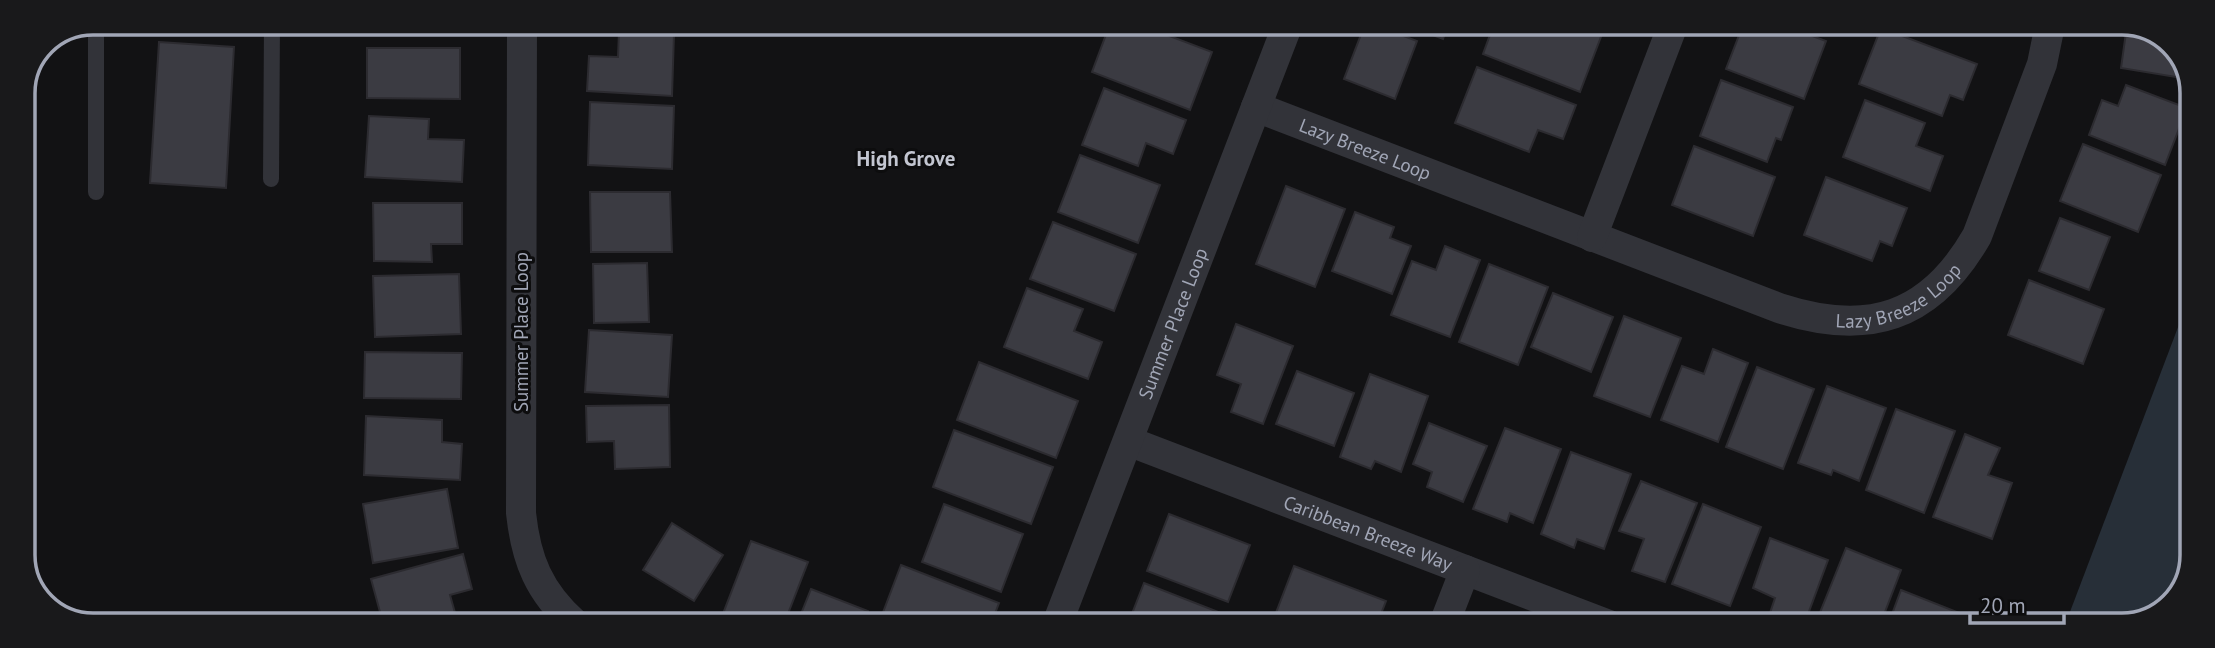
<svg xmlns="http://www.w3.org/2000/svg" width="2215" height="648" font-family="'PT Sans',sans-serif">
  <rect width="100%" height="100%" fill="#121214"/>
  <polygon fill="#272f38" points="2191,293 2190,573 2165,611 2123,625 2065,625"/>
  <g fill="#3b3b42" stroke="#2c2b30" stroke-width="2">
    <polygon points="1110,24 1138,24 1212,52 1190,110 1092,72"/>
    <polygon points="1365,24 1372,24 1417,41 1395,99 1344,79"/>
    <polygon points="1404,24 1448,24 1443,39"/>
    <polygon points="1494,24 1577,24 1602,34 1580,92 1483,54"/>
    <polygon points="1743,25 1783,25 1826,41 1804,99 1726,69"/>
    <polygon points="2127,25 2140,25 2175,47 2188,79 2121,68"/>
    <polygon points="1881,28 1977,64 1963,100 1950,95 1942,116 1859,84"/>
    <polygon points="619,31 674,34 672,96 587,91 589,56 618,57"/>
    <polygon points="159,42 234,47 226,188 150,183"/>
    <polygon points="367,48 460,48 460,99 367,98"/>
    <polygon points="1477,67 1576,105 1563,139 1538,130 1529,152 1455,123"/>
    <polygon points="1721,80 1793,107 1781,140 1776,138 1767,162 1700,136"/>
    <polygon points="2126,85 2187,108 2165,165 2089,135 2102,100 2118,106"/>
    <polygon points="1104,88 1186,120 1173,154 1146,143 1138,166 1082,145"/>
    <polygon points="1865,100 1925,123 1916,146 1943,156 1930,191 1843,157"/>
    <polygon points="590,102 674,106 672,169 588,165"/>
    <polygon points="369,116 429,119 428,139 464,140 462,182 365,177"/>
    <polygon points="2083,144 2161,175 2138,232 2060,201"/>
    <polygon points="1694,146 1775,177 1753,236 1672,205"/>
    <polygon points="1080,155 1160,185 1138,243 1058,212"/>
    <polygon points="1826,177 1907,208 1892,246 1880,241 1872,261 1804,235"/>
    <polygon points="1286,186 1345,209 1315,287 1256,264"/>
    <polygon points="590,192 670,192 672,252 591,252"/>
    <polygon points="373,203 462,203 462,244 431,244 432,262 374,261"/>
    <polygon points="1355,212 1394,227 1390,238 1411,246 1392,294 1332,271"/>
    <polygon points="2060,218 2110,237 2089,290 2039,271"/>
    <polygon points="1053,222 1136,254 1114,311 1030,279"/>
    <polygon points="1445,246 1480,260 1450,337 1391,315 1412,261 1436,270"/>
    <polygon points="647,263 649,322 594,323 593,264"/>
    <polygon points="1489,264 1548,287 1518,365 1459,342"/>
    <polygon points="459,274 461,334 375,337 373,276"/>
    <polygon points="2029,280 2104,309 2083,364 2008,335"/>
    <polygon points="1027,288 1083,309 1074,331 1102,342 1088,379 1004,347"/>
    <polygon points="1553,293 1613,317 1591,372 1531,347"/>
    <polygon points="1624,316 1681,338 1650,417 1594,396"/>
    <polygon points="1236,324 1293,346 1263,424 1231,412 1241,384 1217,375"/>
    <polygon points="589,330 672,335 668,397 585,392"/>
    <polygon points="1713,349 1748,363 1718,442 1661,420 1682,366 1704,374"/>
    <polygon points="365,352 462,353 461,399 364,398"/>
    <polygon points="979,362 1078,401 1056,458 957,420"/>
    <polygon points="1757,367 1814,389 1783,469 1726,447"/>
    <polygon points="1297,371 1354,393 1334,446 1276,424"/>
    <polygon points="1370,374 1428,396 1401,472 1375,461 1371,469 1340,457"/>
    <polygon points="1827,386 1886,408 1859,481 1833,470 1831,475 1798,463"/>
    <polygon points="669,405 670,467 615,469 614,441 587,442 586,406"/>
    <polygon points="1896,409 1955,431 1924,513 1866,490"/>
    <polygon points="366,416 442,420 442,442 462,444 460,480 364,475"/>
    <polygon points="1429,423 1487,446 1463,502 1427,487 1432,472 1413,464"/>
    <polygon points="1505,428 1561,449 1533,523 1510,513 1507,522 1473,509"/>
    <polygon points="954,430 1053,467 1031,524 933,487"/>
    <polygon points="1965,434 2000,448 1988,475 2012,483 1992,539 1933,517"/>
    <polygon points="1571,452 1631,474 1604,549 1577,539 1574,548 1541,534"/>
    <polygon points="1641,481 1697,503 1665,582 1632,571 1644,539 1619,531"/>
    <polygon points="447,489 458,548 373,563 363,504"/>
    <polygon points="944,504 1023,534 1001,592 922,562"/>
    <polygon points="1703,504 1761,527 1730,606 1672,584"/>
    <polygon points="1169,514 1250,545 1228,602 1147,571"/>
    <polygon points="672,523 723,555 694,601 643,570"/>
    <polygon points="1770,538 1828,560 1804,625 1766,625 1775,598 1753,588"/>
    <polygon points="751,541 808,562 784,624 775,624 758,617 756,624 735,624 721,619"/>
    <polygon points="1846,548 1901,570 1880,625 1872,625 1856,619 1854,625 1815,625"/>
    <polygon points="463,554 472,589 450,595 457,620 444,623 383,623 371,579"/>
    <polygon points="901,565 999,603 991,624 879,623"/>
    <polygon points="1294,566 1386,601 1377,624 1290,624 1274,618"/>
    <polygon points="1144,583 1221,613 1217,624 1128,624"/>
    <polygon points="811,589 868,611 863,624 797,624"/>
    <polygon points="1901,590 1962,614 1958,625 1888,625"/>
  </g>
  <g fill="none" stroke-linecap="round" stroke-linejoin="round">
    <g stroke="#323339" stroke-width="16">
      <polyline points="271,179 272,23"/>
      <polyline points="96,192 96,23"/>
    </g>
    <g stroke="#323339" stroke-width="30">
      <path d="M522,23L521,513C526,560 539,592 575,624"/>
      <path id="s1" d="M1256,107L1779,308C1868,337 1930,318 1977,236L2042,64L2050,25"/>
      <polyline points="1592,237 1673,25"/>
      <path id="s2" d="M1128,441L1609,625"/>
      <path id="s3" d="M1057,624L1288,24"/>
      <polyline points="1444,624 1465,570"/>
    </g>
  </g>
  <g text-anchor="middle" dominant-baseline="central" stroke-width="6" stroke-linejoin="round" paint-order="stroke">
    <g font-size="19" fill="#a1a6b6" stroke="#0d0d0e">
      <text stroke="none"><textPath href="#s1" startOffset="117">Lazy Breeze Loop</textPath></text>
      <text stroke="none"><textPath href="#s1" startOffset="688">Lazy Breeze Loop</textPath></text>
      <text stroke="none"><textPath href="#s3" startOffset="322">Summer Place Loop</textPath></text>
      <text transform="translate(521 332) rotate(-90)">Summer Place Loop</text>
      <text stroke="none"><textPath href="#s2" startOffset="257">Caribbean Breeze Way</textPath></text>
    </g>
    <g font-size="21" font-weight="bold" fill="#c3c6d1" stroke="#0d0d0e">
      <text x="906" y="158">High Grove</text>
    </g>
  </g>
  <path d="M0 0H2215V648H0ZM93 35H2122A58 58 0 0 1 2180 93V555A58 58 0 0 1 2122 613H93A58 58 0 0 1 35 555V93A58 58 0 0 1 93 35Z" fill="#19191b" fill-rule="evenodd"/>
  <path fill="none" stroke="#a1a6b6" stroke-width="3.5" d="M93 35H2122A58 58 0 0 1 2180 93V555A58 58 0 0 1 2122 613H93A58 58 0 0 1 35 555V93A58 58 0 0 1 93 35Z"/>
  <path d="M1970 613v10h94v-10" fill="none" stroke="#a1a6b6" stroke-width="3.5"/>
  <text x="1980" y="613" font-size="21" fill="#a1a6b6" stroke="#0d0d0e" stroke-width="5" paint-order="stroke">20 m</text>
</svg>
